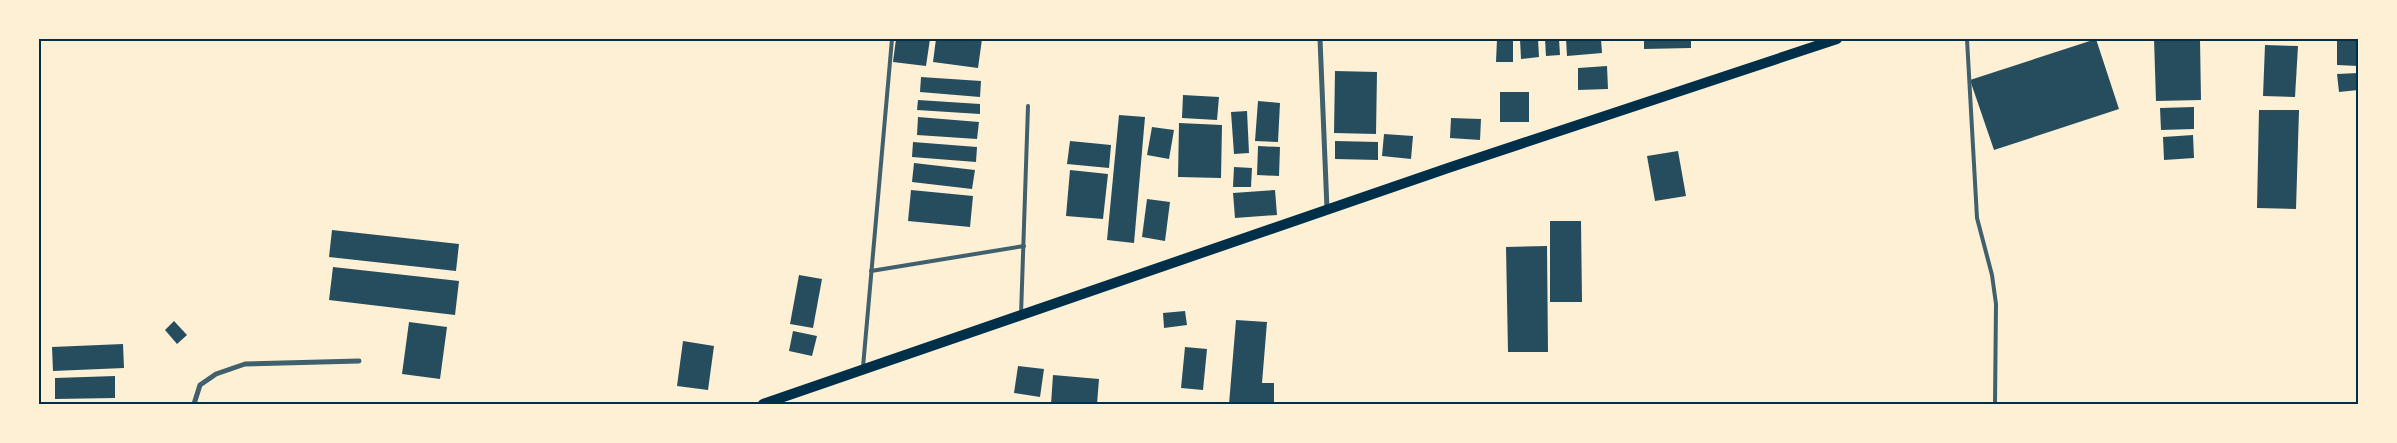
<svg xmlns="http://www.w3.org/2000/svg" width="2397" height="443" font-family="Helvetica,sans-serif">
  <rect width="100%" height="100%" fill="#fdf0d5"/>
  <g fill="#264d5e">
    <polygon points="896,39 930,39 926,66 893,62"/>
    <polygon points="936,39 982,39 978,68 933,62"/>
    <polygon points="1497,39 1513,39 1513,62 1496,62"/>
    <polygon points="1520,39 1538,39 1539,57 1521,59"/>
    <polygon points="1545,39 1559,39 1560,55 1546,56"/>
    <polygon points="1566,39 1601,39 1602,53 1567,56"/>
    <polygon points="1644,39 1691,39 1691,48 1644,49"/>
    <polygon points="2096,39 2119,109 1994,150 1970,80"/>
    <polygon points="2154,39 2200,39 2201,100 2156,101"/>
    <polygon points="2337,39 2358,39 2358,66 2337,65"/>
    <polygon points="2265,45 2298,46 2295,97 2263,96"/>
    <polygon points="1607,66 1608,89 1578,90 1578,68"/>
    <polygon points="1335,71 1377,72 1376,134 1334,133"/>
    <polygon points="2358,73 2358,90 2339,92 2337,74"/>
    <polygon points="921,77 981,81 980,97 920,92"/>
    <rect x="1500" y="92" width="29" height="30"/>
    <polygon points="1183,95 1219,97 1217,120 1182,118"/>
    <polygon points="918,100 980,104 980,114 917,110"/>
    <polygon points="1258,101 1280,103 1278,142 1255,141"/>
    <polygon points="2194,107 2194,129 2161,130 2160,108"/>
    <polygon points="2259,110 2299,110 2296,209 2257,208"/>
    <polygon points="1247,111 1249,153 1234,154 1231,112"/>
    <polygon points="1119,115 1145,117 1134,243 1107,240"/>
    <polygon points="918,117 979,122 977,139 917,135"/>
    <polygon points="1451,118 1481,119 1480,140 1450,138"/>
    <polygon points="1179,123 1222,125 1221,178 1178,177"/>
    <polygon points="1152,127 1174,130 1169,159 1147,155"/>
    <polygon points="1384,134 1413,136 1411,159 1382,156"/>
    <polygon points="2193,135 2194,158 2164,160 2163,137"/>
    <polygon points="1070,141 1111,145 1109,168 1067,164"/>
    <polygon points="1335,141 1378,142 1378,160 1335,159"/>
    <polygon points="913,142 977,147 976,162 912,157"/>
    <polygon points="1258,146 1280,147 1279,176 1257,175"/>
    <polygon points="1678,151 1686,196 1655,201 1647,156"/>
    <polygon points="914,163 975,170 972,189 912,182"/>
    <polygon points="1234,167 1252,168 1251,187 1233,187"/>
    <polygon points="1070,170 1108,174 1103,219 1066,216"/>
    <polygon points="911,190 973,196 970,227 908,221"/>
    <polygon points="1275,190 1277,215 1235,218 1233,193"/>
    <polygon points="1147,199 1170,202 1165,241 1142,237"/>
    <polygon points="1550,221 1581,221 1582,302 1550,302"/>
    <polygon points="332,230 459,244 456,271 329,257"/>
    <polygon points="1547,246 1548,352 1508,352 1506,247"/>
    <polygon points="333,267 459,281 455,315 329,300"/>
    <polygon points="799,275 822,279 813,328 790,324"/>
    <polygon points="1185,311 1187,325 1164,328 1163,313"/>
    <polygon points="1236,320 1267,322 1262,383 1274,383 1274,404 1229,404"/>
    <polygon points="174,321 187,335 177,344 165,330"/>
    <polygon points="409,322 447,327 440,379 402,374"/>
    <polygon points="793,331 817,336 812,356 789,351"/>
    <polygon points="683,341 714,346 708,390 677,386"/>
    <polygon points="123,344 124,368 53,371 52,347"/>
    <polygon points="1185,347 1207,349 1203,390 1181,388"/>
    <polygon points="1018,366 1044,369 1040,397 1014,393"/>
    <polygon points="1053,375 1099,379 1097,404 1051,404"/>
    <polygon points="115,376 115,398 55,399 55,378"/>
  </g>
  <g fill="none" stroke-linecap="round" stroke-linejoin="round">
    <g stroke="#3f606c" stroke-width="4">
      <polyline points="1967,39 1977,218 1992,275 1996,304 1995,404"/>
      <polyline points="871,271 1024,246"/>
      <polyline points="1021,315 1028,106"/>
      <polyline points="863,367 892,39"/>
    </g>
    <g stroke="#3f606c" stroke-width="5">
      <polyline points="1320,39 1327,209"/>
      <polyline points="194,404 200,385 216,374 245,364 359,361"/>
    </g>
    <polyline stroke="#003049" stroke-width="10" points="763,404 1451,167 1837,39"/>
  </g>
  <rect width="2397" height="443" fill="none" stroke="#fdf0d5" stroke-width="80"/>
  <rect x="40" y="40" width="2317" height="363" fill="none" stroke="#003049" stroke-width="2"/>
</svg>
